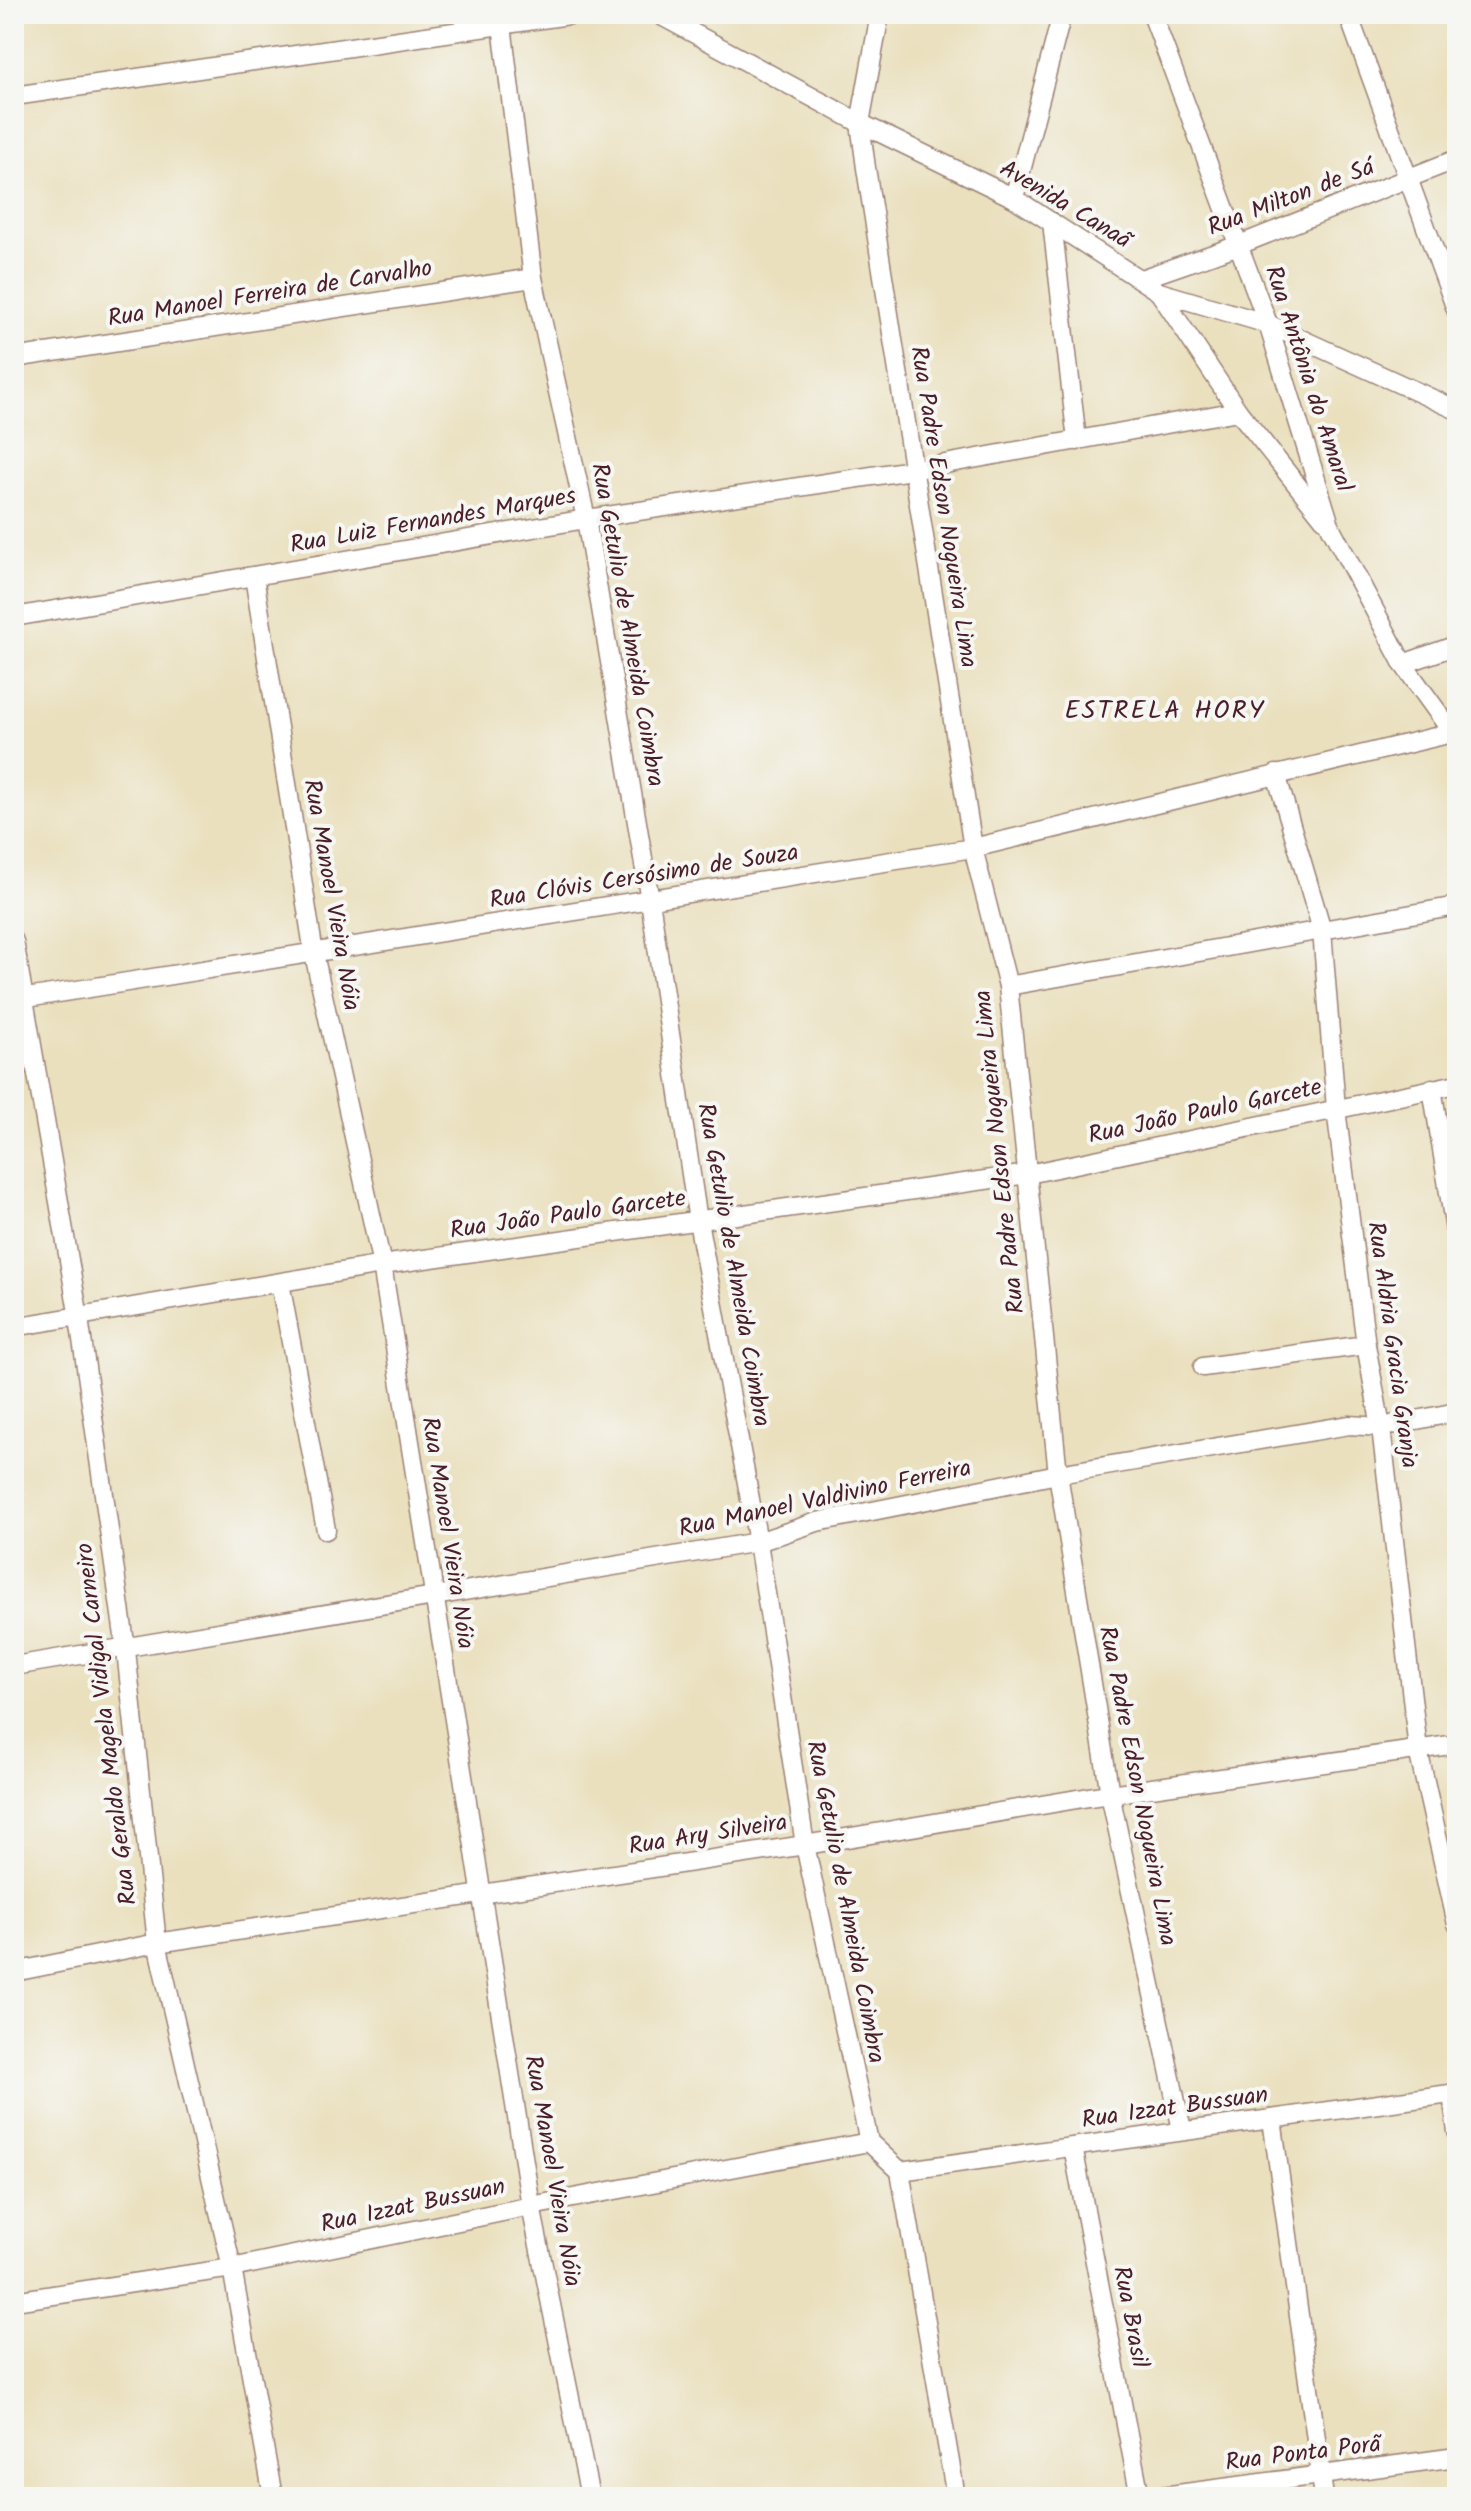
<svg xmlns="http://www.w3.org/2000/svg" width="1471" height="2511" font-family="Kalam,sans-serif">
  <rect width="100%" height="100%" fill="#f6f6f2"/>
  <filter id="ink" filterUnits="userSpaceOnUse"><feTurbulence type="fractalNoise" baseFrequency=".0125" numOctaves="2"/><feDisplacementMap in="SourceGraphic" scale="16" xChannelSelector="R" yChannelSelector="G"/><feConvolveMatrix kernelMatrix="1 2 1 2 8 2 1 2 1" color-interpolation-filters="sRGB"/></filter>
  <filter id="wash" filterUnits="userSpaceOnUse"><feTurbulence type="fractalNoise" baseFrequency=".006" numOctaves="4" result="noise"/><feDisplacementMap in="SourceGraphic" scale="32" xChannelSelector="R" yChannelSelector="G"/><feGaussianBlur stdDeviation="1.8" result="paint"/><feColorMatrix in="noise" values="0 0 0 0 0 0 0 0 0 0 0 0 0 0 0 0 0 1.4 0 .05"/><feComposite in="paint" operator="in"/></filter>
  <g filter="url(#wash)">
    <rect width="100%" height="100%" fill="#eae0be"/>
  </g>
  <g filter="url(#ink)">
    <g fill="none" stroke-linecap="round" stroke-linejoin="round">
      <defs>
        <g id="street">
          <polyline points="658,14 860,123 1014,198 1159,292 1268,324 1457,410"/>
          <polyline points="880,14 860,123 866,168 973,848 1008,986 1058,1474 1110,1794 1182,2130"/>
          <polyline points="1152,14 1268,324 1331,528 1403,664 1457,739"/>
          <polyline points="1348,14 1457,312"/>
          <polyline points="502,25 533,278 586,519 650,900 698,1221 758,1542 805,1845 869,2142 900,2171 956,2497"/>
          <polyline points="14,96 576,14"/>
          <polyline points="1014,198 1062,14"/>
          <polyline points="1052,222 1077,441"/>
          <polyline points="1141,279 1239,245 1457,159"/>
          <polyline points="1159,292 1238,411 1324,519"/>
          <polyline points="14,358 533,278"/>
          <polyline points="254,576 314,954 382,1265 531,2206 590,2497"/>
          <polyline points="14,617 586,519 912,470 1238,411"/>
          <polyline points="1403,664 1457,645"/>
          <polyline points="1276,774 1322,930 1336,1109 1366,1345 1381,1427 1418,1750 1457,1924"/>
          <polyline points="14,941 79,1318 126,1650 157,1943 232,2268 273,2497"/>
          <polyline points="1008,986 1457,906"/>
          <polyline points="14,1000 973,848 1452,733"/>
          <polyline points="1432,1088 1457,1242"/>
          <polyline points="280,1283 326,1530"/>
          <polyline points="14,1327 382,1265 1028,1174 1457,1084"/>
          <polyline points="1203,1367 1366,1345"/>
          <polyline points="14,1666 758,1542 817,1522 1058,1474 1349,1425 1381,1427 1457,1412"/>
          <polyline points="14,1972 157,1943 805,1845 1089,1797 1457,1744"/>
          <polyline points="1452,2094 1457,2132"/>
          <polyline points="1272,2119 1324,2497"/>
          <polyline points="1073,2147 1140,2497"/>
          <polyline points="900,2171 1457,2093"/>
          <polyline points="14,2301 232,2268 531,2206 869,2142"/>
          <polyline points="1155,2497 1457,2457"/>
        </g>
      </defs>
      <use href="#street" stroke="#9a8074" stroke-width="21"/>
      <use href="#street" stroke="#fff" stroke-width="18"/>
    </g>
  </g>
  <g text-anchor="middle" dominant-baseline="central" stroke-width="8" stroke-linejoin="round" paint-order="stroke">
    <g font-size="24" fill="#4a1f2b" stroke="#f6f6f2">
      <text transform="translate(1291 198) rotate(-21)">Rua Milton de Sá</text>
      <text transform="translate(1065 205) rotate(31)">Avenida Canaã</text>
      <text transform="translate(270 294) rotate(-9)">Rua Manoel Ferreira de Carvalho</text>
      <text transform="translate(1308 379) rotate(72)">Rua Antônia do Amaral</text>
      <text transform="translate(943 507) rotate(81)">Rua Padre Edson Nogueira Lima</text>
      <text transform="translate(433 521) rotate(-10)">Rua Luiz Fernandes Marques</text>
      <text transform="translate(627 625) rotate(80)">Rua Getulio de Almeida Coimbra</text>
      <text transform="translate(644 877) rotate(-9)">Rua Clóvis Cersósimo de Souza</text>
      <text transform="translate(331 895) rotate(80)">Rua Manoel Vieira Nóia</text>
      <text transform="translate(1205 1112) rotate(-12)">Rua João Paulo Garcete</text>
      <text transform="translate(1000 1152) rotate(-96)">Rua Padre Edson Nogueira Lima</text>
      <text transform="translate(568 1215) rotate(-8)">Rua João Paulo Garcete</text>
      <text transform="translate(733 1265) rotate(80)">Rua Getulio de Almeida Coimbra</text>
      <text transform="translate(1392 1345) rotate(82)">Rua Aldria Gracia Granja</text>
      <text transform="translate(825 1499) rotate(-12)">Rua Manoel Valdivino Ferreira</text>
      <text transform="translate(447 1533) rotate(81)">Rua Manoel Vieira Nóia</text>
      <text transform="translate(107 1724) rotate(-97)">Rua Geraldo Magela Vidigal Carneiro</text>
      <text transform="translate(1137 1786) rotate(79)">Rua Padre Edson Nogueira Lima</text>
      <text transform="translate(708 1835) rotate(-9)">Rua Ary Silveira</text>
      <text transform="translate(845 1902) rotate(79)">Rua Getulio de Almeida Coimbra</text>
      <text transform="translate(1175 2108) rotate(-8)">Rua Izzat Bussuan</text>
      <text transform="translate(552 2171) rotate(80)">Rua Manoel Vieira Nóia</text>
      <text transform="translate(413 2206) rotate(-12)">Rua Izzat Bussuan</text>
      <text transform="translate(1130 2317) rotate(79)">Rua Brasil</text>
      <text transform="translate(1303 2454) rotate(-7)">Rua Ponta Porã</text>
    </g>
    <g font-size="26" letter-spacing="2" fill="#4a1f2b" stroke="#f6f6f2">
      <text x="1165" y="711">ESTRELA HORY</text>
    </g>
  </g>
  <rect width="1471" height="2511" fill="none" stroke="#f6f6f2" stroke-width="48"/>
</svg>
